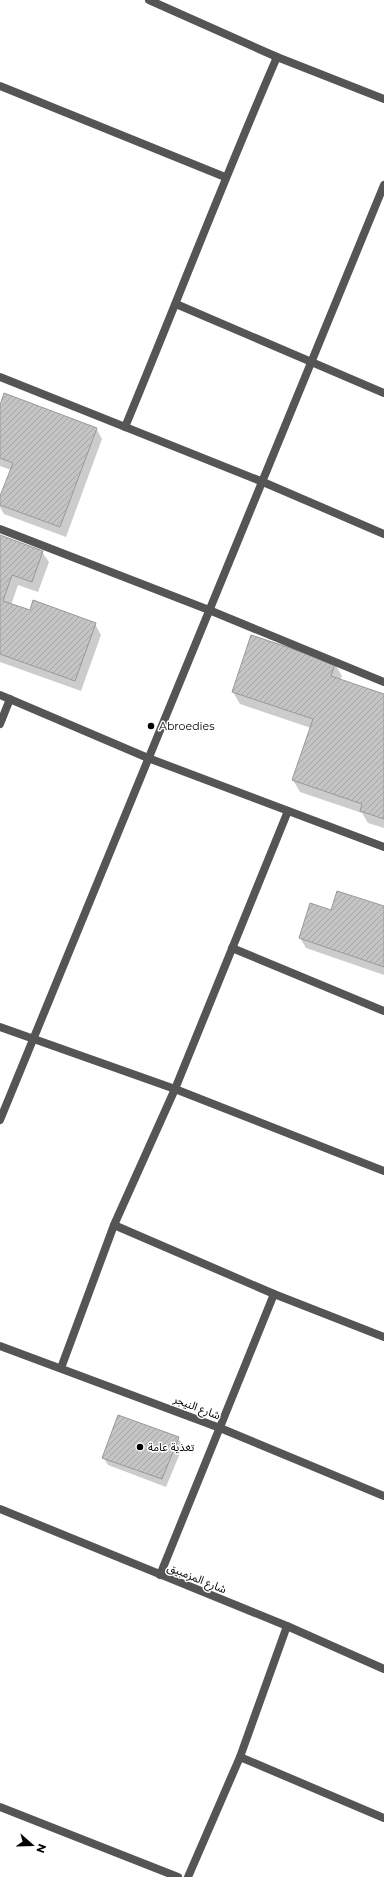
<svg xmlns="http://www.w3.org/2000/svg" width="384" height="1877" font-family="Montserrat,'Noto Sans Arabic',sans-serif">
  <defs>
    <pattern id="building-hatch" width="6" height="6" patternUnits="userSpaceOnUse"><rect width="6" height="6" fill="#c4c4c4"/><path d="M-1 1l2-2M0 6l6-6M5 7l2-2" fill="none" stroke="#a7a7a7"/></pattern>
  </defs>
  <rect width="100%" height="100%" fill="#fff"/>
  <g fill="#0003">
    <polygon points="0,408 96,428 102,439 66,537 4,514 0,507 0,499 11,470 0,466"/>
    <polygon points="0,536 42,552 49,562 38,592 18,585 11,605 30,611 95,624 101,635 81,691 0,662"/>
    <polygon points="335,664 342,676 340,680 384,695 384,828 368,823 362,813 300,792 293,780 311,728 240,704 233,692"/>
    <polygon points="384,908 384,975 306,948 300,938 331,911"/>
    <polygon points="178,1438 183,1446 166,1487 108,1465 103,1457"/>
  </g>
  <g fill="url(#building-hatch)" stroke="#999">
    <polygon points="4,393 97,428 60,527 0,505 0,496 13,463 0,458 0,405"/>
    <polygon points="0,535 43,551 32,582 12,575 3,601 30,610 33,600 96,623 75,681 0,654"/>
    <polygon points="251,635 335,663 331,676 384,694 384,819 360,811 362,804 292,780 313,719 232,692"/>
    <polygon points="337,891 384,906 384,967 299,938 310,903 331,910"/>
    <polygon points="118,1415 179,1437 162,1479 102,1458"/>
  </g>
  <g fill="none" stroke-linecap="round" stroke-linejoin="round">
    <g stroke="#555" stroke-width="8">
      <polyline points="149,0 277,57 384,99"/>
      <polyline points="0,86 225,177"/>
      <polyline points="176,304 384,393"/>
      <polyline points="0,377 263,482 384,534"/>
      <path d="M125,427C176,304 224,179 277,57"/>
      <polyline points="0,529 209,610 384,682"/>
      <polyline points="0,724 10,699"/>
      <polyline points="232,948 384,1011"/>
      <polyline points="0,1027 175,1089 384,1171"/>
      <polyline points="0,1120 384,185"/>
      <polyline points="114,1225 274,1294 384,1337"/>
      <polyline points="61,1368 114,1225 175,1089 288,811"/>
      <polyline points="0,1509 287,1626 384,1669"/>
      <polyline points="160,1575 274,1294"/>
      <polyline points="240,1757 384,1818"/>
      <polyline points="0,1807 178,1877"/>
      <polyline points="188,1877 240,1757 287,1626"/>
    </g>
    <g stroke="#555" stroke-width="8">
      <polyline points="0,695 148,758 384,847"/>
      <polyline points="0,1346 220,1428 384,1496"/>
    </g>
  </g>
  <g fill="#000" stroke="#fff" stroke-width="1.5">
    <circle cx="151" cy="726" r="4"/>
    <circle cx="140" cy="1447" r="4"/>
  </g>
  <g text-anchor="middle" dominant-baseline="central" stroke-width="3" stroke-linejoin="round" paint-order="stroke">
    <g font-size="11" fill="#000" stroke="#fff" text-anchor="start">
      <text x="159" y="726">Abroedies</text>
      <text x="148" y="1447">تغذية عامة</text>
    </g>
    <g font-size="11" fill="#000" stroke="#fff">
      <text transform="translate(197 1407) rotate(21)">شارع النيجر</text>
      <text transform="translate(197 1578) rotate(22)">شارع المزمبيق</text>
    </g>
  </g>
  <g transform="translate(32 1845) rotate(110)" stroke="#ffffff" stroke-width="3" paint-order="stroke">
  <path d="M0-3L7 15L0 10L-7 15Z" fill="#000000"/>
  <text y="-6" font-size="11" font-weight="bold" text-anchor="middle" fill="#000000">N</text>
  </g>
</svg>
